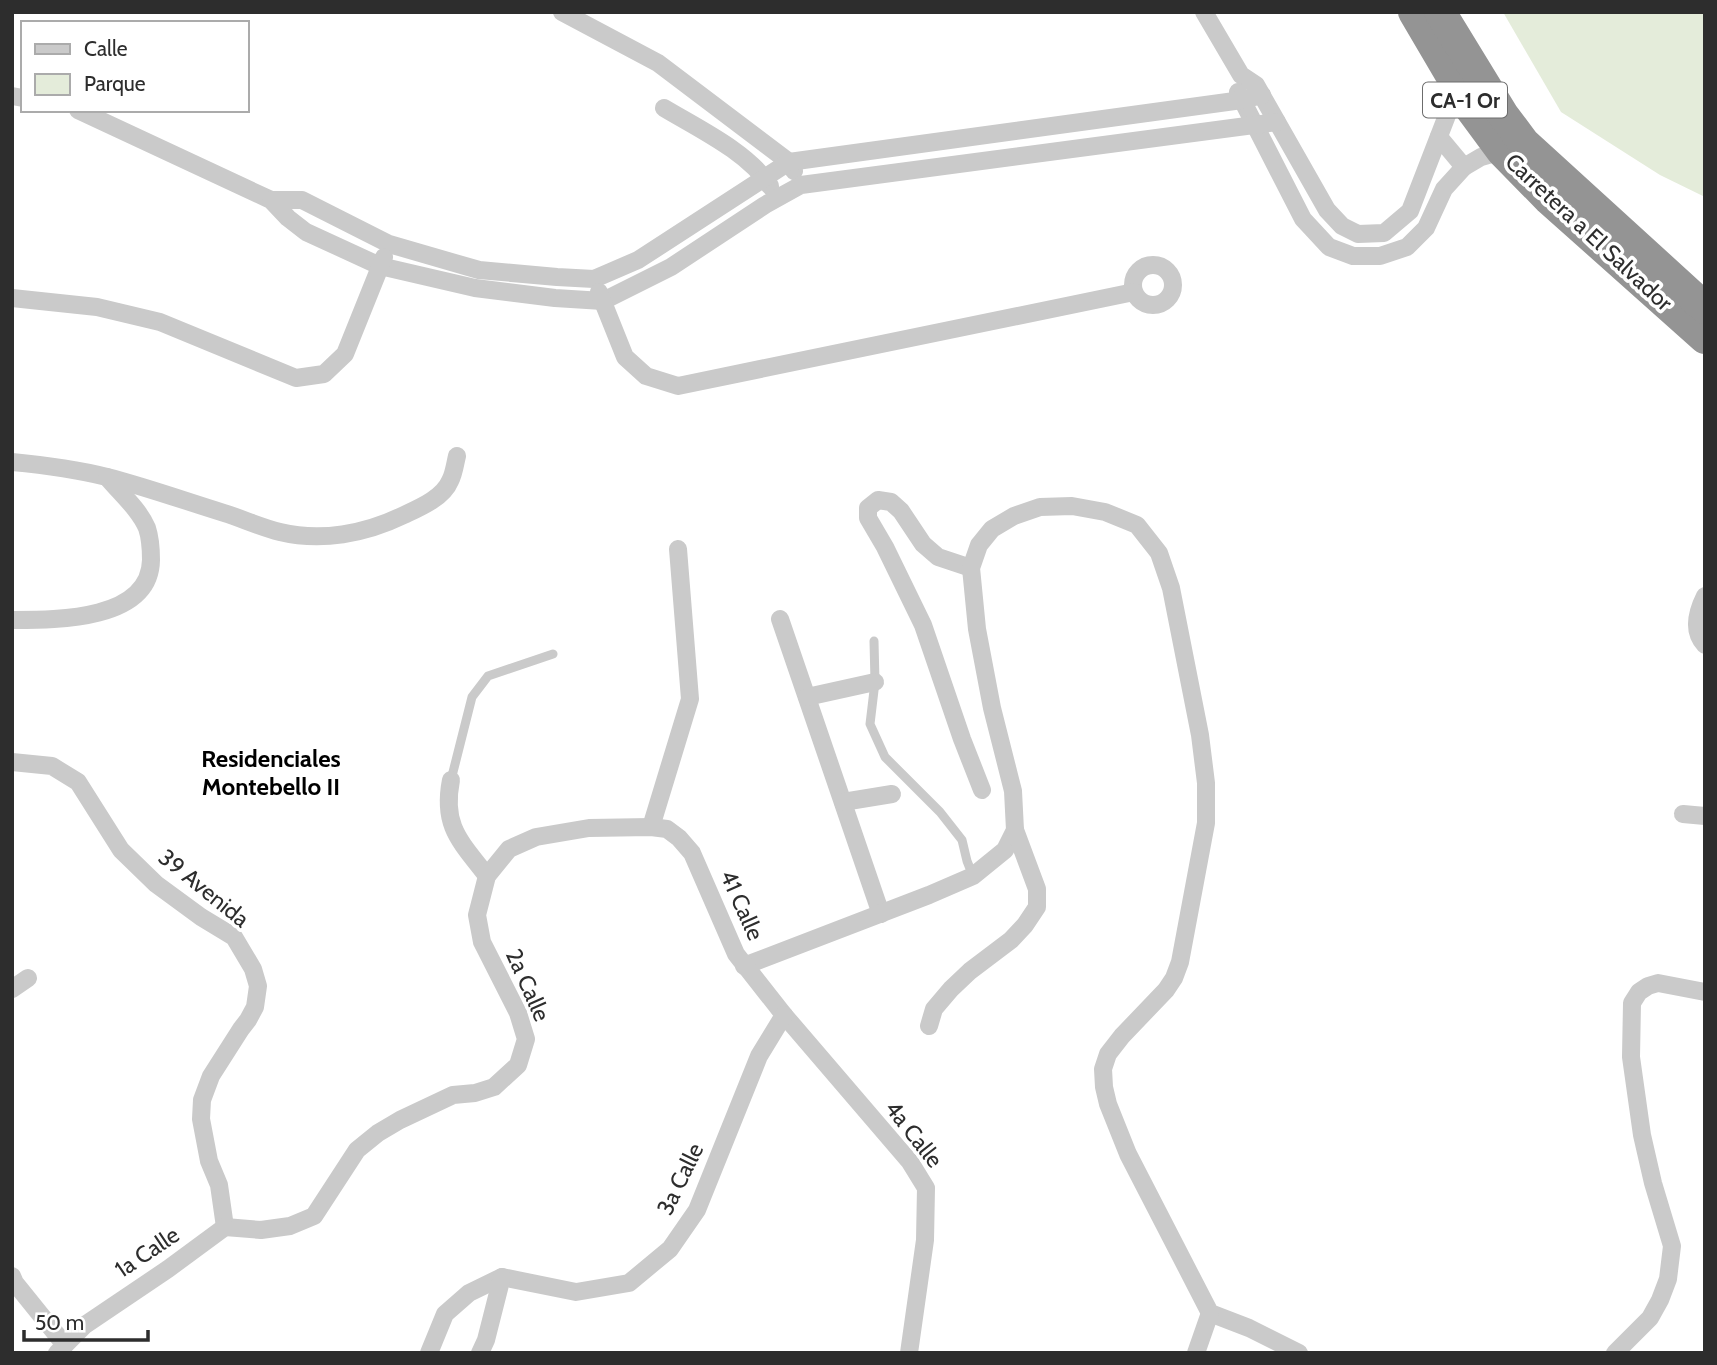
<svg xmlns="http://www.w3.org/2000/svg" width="1717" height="1365" font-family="Cabin,sans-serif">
  <rect width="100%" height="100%" fill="#fff"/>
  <polygon fill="#e4ecda" points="1503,12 1705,12 1705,197 1660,175 1561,112"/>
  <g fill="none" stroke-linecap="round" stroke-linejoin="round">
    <g stroke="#cacaca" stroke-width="9">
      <polyline points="874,641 875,682 870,724 885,757 940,812 962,840 967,861 973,876"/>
      <polyline points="451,780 472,697 488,676 553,654"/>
    </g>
    <g stroke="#cacaca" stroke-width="18">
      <polyline points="562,12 658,63 789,162 794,171"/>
      <polyline points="1204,12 1241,75 1256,85 1327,210 1342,226 1358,234 1384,233 1410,211 1458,87"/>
      <polyline points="1238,92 1303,219 1329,247 1353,256 1380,256 1407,247 1426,228 1444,189 1464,167 1481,157 1502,151"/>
      <polyline points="12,96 23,98"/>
      <path d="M664,108C699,129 748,152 770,186"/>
      <polyline points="78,110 271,200 288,218 306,232 380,266 475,288 555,298 603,301 671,267 765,205 801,185 1277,122"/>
      <polyline points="1439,137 1464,167"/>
      <polyline points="271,200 302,200 389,244 479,270 557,277 594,279 638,260 789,162 1242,100 1262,95"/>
      <circle cx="1153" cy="285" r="20"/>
      <polyline points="599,292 625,357 646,376 678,386 1134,292"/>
      <polyline points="12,298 97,307 160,322 296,378 324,374 345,354 384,257"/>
      <path d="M12,462C44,465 75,469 107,477C146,487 185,501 224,513C243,519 260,527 280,532C321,542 365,534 404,515C419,508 443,498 450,481C454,474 455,464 457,456"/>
      <polyline points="971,568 938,557 923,544 901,511 891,502 878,500 868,508 868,518 885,547 923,625 962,739 982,790"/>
      <path d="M1705,596C1697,612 1692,631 1705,645"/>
      <polyline points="780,619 881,914"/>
      <path d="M12,620C55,620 150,621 151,560C151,550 150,537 147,528C139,509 120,493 107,477"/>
      <polyline points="807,697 875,682"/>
      <polyline points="12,762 52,766 78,782 121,850 156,884 201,917 234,937 253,969 258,986 255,1007 248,1020 241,1029 211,1076 202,1100 201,1119 209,1161 219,1185 225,1227"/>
      <path d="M451,780C442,826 460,841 487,876"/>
      <polyline points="843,802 892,794"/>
      <polyline points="1683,814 1705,816"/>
      <polyline points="651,827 690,699 678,549"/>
      <polyline points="744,966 929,895 973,876 1005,850 1015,830 1013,791 992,708 977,629 971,568 979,545 992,529 1014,516 1040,507 1072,506 1105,512 1137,525 1159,553 1171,588 1200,735 1206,783 1206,823 1180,962 1174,978 1166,990 1122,1036 1108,1054 1103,1069 1104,1087 1108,1104 1128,1154 1210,1313 1249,1328 1299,1353"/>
      <polyline points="12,989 28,978"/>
      <polyline points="929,1026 934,1009 951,989 970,971 1011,940 1025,925 1037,907 1037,889 1015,830"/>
      <polyline points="225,1227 261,1230 290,1226 314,1216 357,1150 378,1133 400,1120 453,1095 475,1093 494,1087 518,1065 526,1039 518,1013 482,942 477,915 487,876 509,849 536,837 589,828 651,827 667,829 679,838 692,853 736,954 784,1015 910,1162 926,1188 925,1240 909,1353"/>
      <polyline points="12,1276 15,1283 65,1345"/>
      <polyline points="57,1353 85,1325 168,1269 225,1227"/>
      <polyline points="429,1353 445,1314 469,1293 502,1277 576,1292 629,1283 670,1249 697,1210 759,1056 784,1015"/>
      <polyline points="480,1353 486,1340 502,1277"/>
      <polyline points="1196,1353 1210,1313"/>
      <polyline points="1615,1353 1650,1318 1660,1300 1668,1279 1672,1246 1653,1183 1642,1135 1631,1057 1632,1003 1639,992 1648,986 1658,983 1705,992"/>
    </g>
    <g stroke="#949494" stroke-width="32">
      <polyline points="1414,12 1471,109 1502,151 1549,199 1705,338"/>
      <polyline points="1440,12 1503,115 1524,143 1705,308"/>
    </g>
  </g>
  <g text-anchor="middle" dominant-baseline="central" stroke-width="7" stroke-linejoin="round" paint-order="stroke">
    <rect fill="#fff" stroke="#6c6c6c" stroke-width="2" x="1423" y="82.5" width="84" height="35" rx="5"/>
    <g font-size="21" font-weight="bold" fill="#2d2d2d">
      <text x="1465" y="100">CA-1 Or</text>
    </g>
    <g font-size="23" fill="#2d2d2d" stroke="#fff">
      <text transform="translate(1589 232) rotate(43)">Carretera a El Salvador</text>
      <text transform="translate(204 888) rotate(39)">39 Avenida</text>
      <text transform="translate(742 905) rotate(66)">41 Calle</text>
      <text transform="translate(528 985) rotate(66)">2a Calle</text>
      <text transform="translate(914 1134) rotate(52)">4a Calle</text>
      <text transform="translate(680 1179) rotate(-64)">3a Calle</text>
      <text transform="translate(147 1252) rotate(-34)">1a Calle</text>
    </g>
    <g font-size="24" font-weight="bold" fill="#000" stroke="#fff">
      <text x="271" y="758">Residenciales<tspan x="271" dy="28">Montebello II</tspan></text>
    </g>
  </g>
  <rect width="1717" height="1365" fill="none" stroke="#2d2d2d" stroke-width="28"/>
  <rect x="21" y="21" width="228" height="91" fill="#ffffff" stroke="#ababab" stroke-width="2"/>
  <rect x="35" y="44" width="35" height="10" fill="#cacaca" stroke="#ababab" stroke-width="2"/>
  <text x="84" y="56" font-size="21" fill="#2d2d2d">Calle</text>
  <rect x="35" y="74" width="35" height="21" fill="#e4ecda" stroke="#ababab" stroke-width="2"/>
  <text x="84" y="91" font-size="21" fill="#2d2d2d">Parque</text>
  <path d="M24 1330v10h124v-10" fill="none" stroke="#2d2d2d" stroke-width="3.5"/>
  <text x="35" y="1330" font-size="21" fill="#2d2d2d" stroke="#ffffff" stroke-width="5" paint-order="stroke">50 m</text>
</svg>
